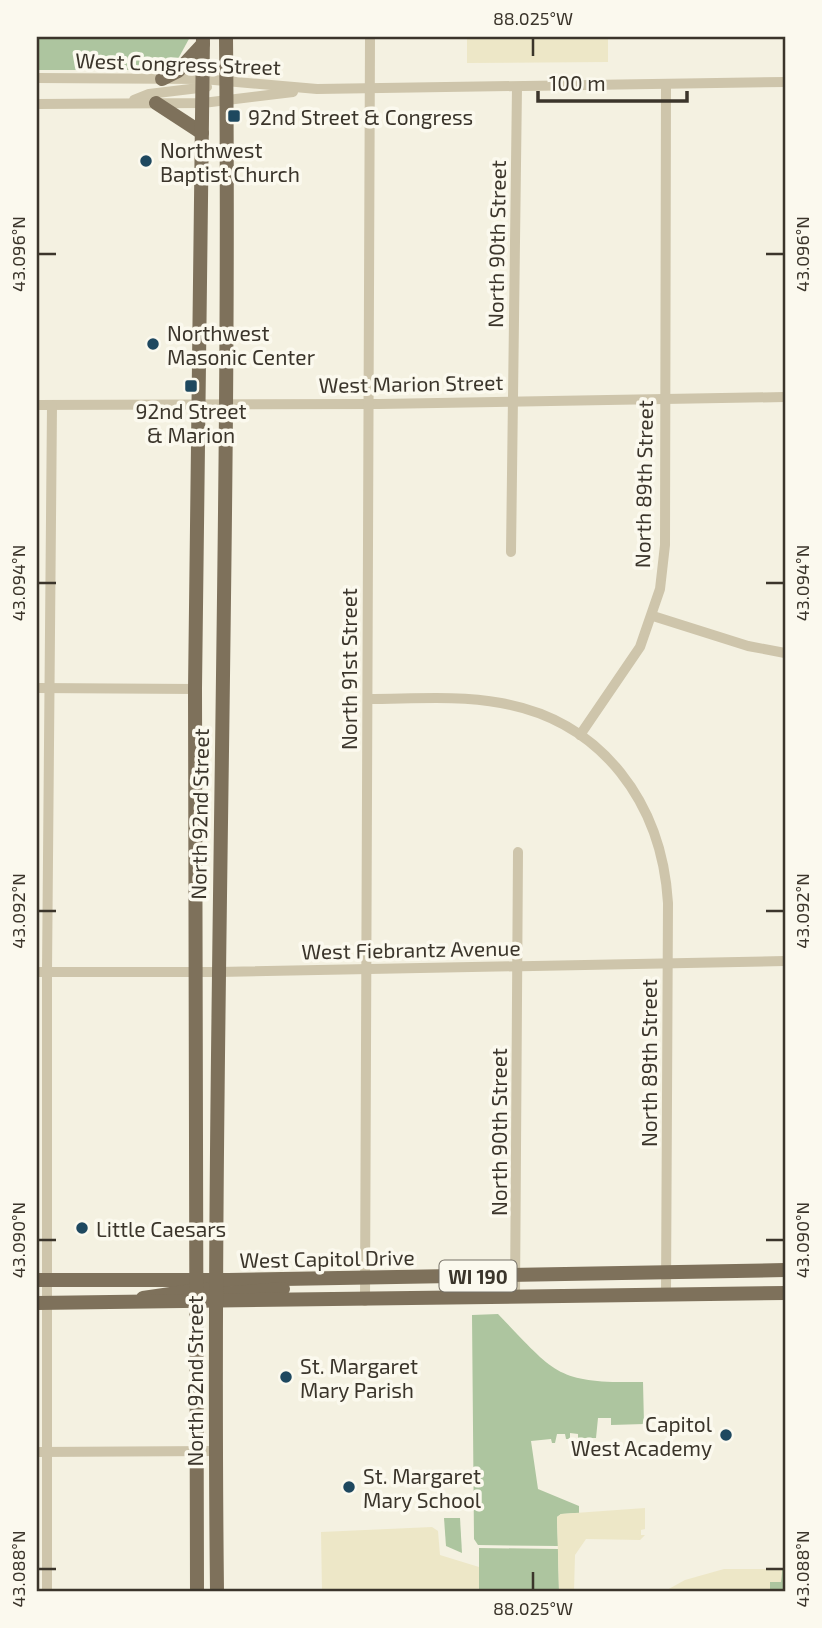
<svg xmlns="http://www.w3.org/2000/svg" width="822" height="1628" font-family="'Exo 2',sans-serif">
  <rect width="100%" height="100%" fill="#f4f1e1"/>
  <g fill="#adc59f">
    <polygon points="37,37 190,37 172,70 37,70"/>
    <path d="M498,1314C557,1375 556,1383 643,1382L644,1424L611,1425V1418H598L596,1438H578V1434L570,1433V1439H566L565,1434H557L555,1443H552L551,1439L531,1441L538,1489L579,1506V1513L561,1514L557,1517L558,1546L478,1545L474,1539L472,1315Z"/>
    <polygon points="444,1518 460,1518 462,1553 446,1546"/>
    <polygon points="479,1548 558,1549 559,1591 479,1591"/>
    <polygon points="785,1567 785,1591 770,1591 770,1582 781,1581 782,1569"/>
  </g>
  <g fill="#ede7c7">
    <polygon points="438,37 608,37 608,62 467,63 467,37"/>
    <polygon points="645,1508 645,1529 641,1530 641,1535 645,1535 640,1540 586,1539 575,1555 574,1591 559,1591 557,1517 561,1514"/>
    <polygon points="432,1527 438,1531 440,1555 479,1567 479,1591 322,1591 321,1532"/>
    <polygon points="724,1569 782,1569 781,1582 770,1582 770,1591 665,1591 685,1580"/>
  </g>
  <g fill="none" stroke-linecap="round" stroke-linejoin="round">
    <g stroke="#cec5ab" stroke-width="10">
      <polyline points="37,78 203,79 317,89 785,82"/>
      <polyline points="134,100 149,94 207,87"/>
      <polyline points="37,104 203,103 293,92"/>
      <polyline points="37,405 379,404 785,397"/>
      <polyline points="511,552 517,87"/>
      <polyline points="653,616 748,646 785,653"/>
      <polyline points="37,688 195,689"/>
      <path d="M368,699C412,699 458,695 501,703C603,721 662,804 668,903L666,1295"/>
      <polyline points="580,735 640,647 660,589 665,545 666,85"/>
      <polyline points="37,972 219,972 785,961"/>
      <polyline points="515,1298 518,852"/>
      <polyline points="365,1301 370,37"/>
      <polyline points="37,1452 215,1451"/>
      <polyline points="47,1591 47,972 52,405"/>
    </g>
    <g stroke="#7e715b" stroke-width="14">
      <polyline points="162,79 178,71 203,44"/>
      <polyline points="156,103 202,133"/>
      <polyline points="37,1280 228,1280 785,1270"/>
      <polyline points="209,1295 283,1289"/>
      <polyline points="143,1298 205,1289"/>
      <polyline points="37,1303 785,1293"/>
      <polyline points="197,1591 195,689 203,37"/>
      <path d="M217,1591C211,1073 231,555 226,37"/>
    </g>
  </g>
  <path fill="none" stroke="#3b352b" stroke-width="2.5" d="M533,38V56M38,254H56M766,254H784M38,583H56M766,583H784M38,911H56M766,911H784M38,1240H56M766,1240H784M38,1569H56M766,1569H784M533,1572V1590"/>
  <g fill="#1e485f" stroke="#fbf9ee" stroke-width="2.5">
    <rect x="227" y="109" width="14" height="14" rx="3.5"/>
    <circle cx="146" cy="161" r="7"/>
    <circle cx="153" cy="344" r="7"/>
    <rect x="184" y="379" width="14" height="14" rx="3.5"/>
    <circle cx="82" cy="1228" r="7"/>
    <circle cx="286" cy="1377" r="7"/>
    <circle cx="726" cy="1435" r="7"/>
    <circle cx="349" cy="1487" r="7"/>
  </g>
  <g text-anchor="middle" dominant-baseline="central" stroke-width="7" stroke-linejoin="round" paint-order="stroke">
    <rect fill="#fbf9ee" stroke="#757066" stroke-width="2" x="439.5" y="1260.5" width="77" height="31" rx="5"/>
    <g font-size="19" font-weight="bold" fill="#3b352b">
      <text x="478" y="1276">WI 190</text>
    </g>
    <g font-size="21" fill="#3b352b" stroke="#fbf9ee">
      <text transform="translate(178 63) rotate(2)">West Congress Street</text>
      <text transform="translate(496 244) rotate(-89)">North 90th Street</text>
      <text transform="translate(411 383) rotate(-1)">West Marion Street</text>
      <text transform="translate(643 484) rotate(-89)">North 89th Street</text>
      <text transform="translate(348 669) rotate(-90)">North 91st Street</text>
      <text transform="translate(199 814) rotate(-89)">North 92nd Street</text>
      <text transform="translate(411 949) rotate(-1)">West Fiebrantz Avenue</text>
      <text transform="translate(648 1063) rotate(-90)">North 89th Street</text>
      <text transform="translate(498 1132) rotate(-90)">North 90th Street</text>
      <text transform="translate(327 1258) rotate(-1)">West Capitol Drive</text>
      <text transform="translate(194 1381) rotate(-90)">North 92nd Street</text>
    </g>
    <g font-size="21" fill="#3b352b" stroke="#fbf9ee" text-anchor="start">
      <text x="248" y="116">92nd Street &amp; Congress</text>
      <text x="160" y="149">Northwest<tspan x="160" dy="24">Baptist Church</tspan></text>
      <text x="167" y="332">Northwest<tspan x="167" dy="24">Masonic Center</tspan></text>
      <text x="191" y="410" text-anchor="middle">92nd Street<tspan x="191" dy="24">&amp; Marion</tspan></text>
      <text x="96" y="1228">Little Caesars</text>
      <text x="300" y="1365">St. Margaret<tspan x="300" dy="24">Mary Parish</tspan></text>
      <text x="712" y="1423" text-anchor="end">Capitol<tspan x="712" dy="24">West Academy</tspan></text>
      <text x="363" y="1475">St. Margaret<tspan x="363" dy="24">Mary School</tspan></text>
    </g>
  </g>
  <rect width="822" height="1628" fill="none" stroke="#fbf9ee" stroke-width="77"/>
  <path d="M538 91v10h149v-10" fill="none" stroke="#3b352b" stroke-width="3.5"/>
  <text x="549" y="91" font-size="21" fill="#3b352b" stroke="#fbf9ee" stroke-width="5" paint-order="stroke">100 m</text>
  <rect x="38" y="38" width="746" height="1552" fill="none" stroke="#3b352b" stroke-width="2.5"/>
  <g font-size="18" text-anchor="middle" fill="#3b352b">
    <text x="533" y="25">88.025°W</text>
    <text transform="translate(19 254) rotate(-90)" y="6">43.096°N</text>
    <text transform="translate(803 254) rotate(-90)" y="6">43.096°N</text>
    <text transform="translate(19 583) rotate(-90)" y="6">43.094°N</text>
    <text transform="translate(803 583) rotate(-90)" y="6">43.094°N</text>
    <text transform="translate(19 911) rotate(-90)" y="6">43.092°N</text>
    <text transform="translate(803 911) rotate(-90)" y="6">43.092°N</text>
    <text transform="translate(19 1240) rotate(-90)" y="6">43.090°N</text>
    <text transform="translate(803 1240) rotate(-90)" y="6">43.090°N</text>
    <text transform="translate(19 1569) rotate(-90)" y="6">43.088°N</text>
    <text transform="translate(803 1569) rotate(-90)" y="6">43.088°N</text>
    <text x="533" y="1615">88.025°W</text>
  </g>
</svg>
